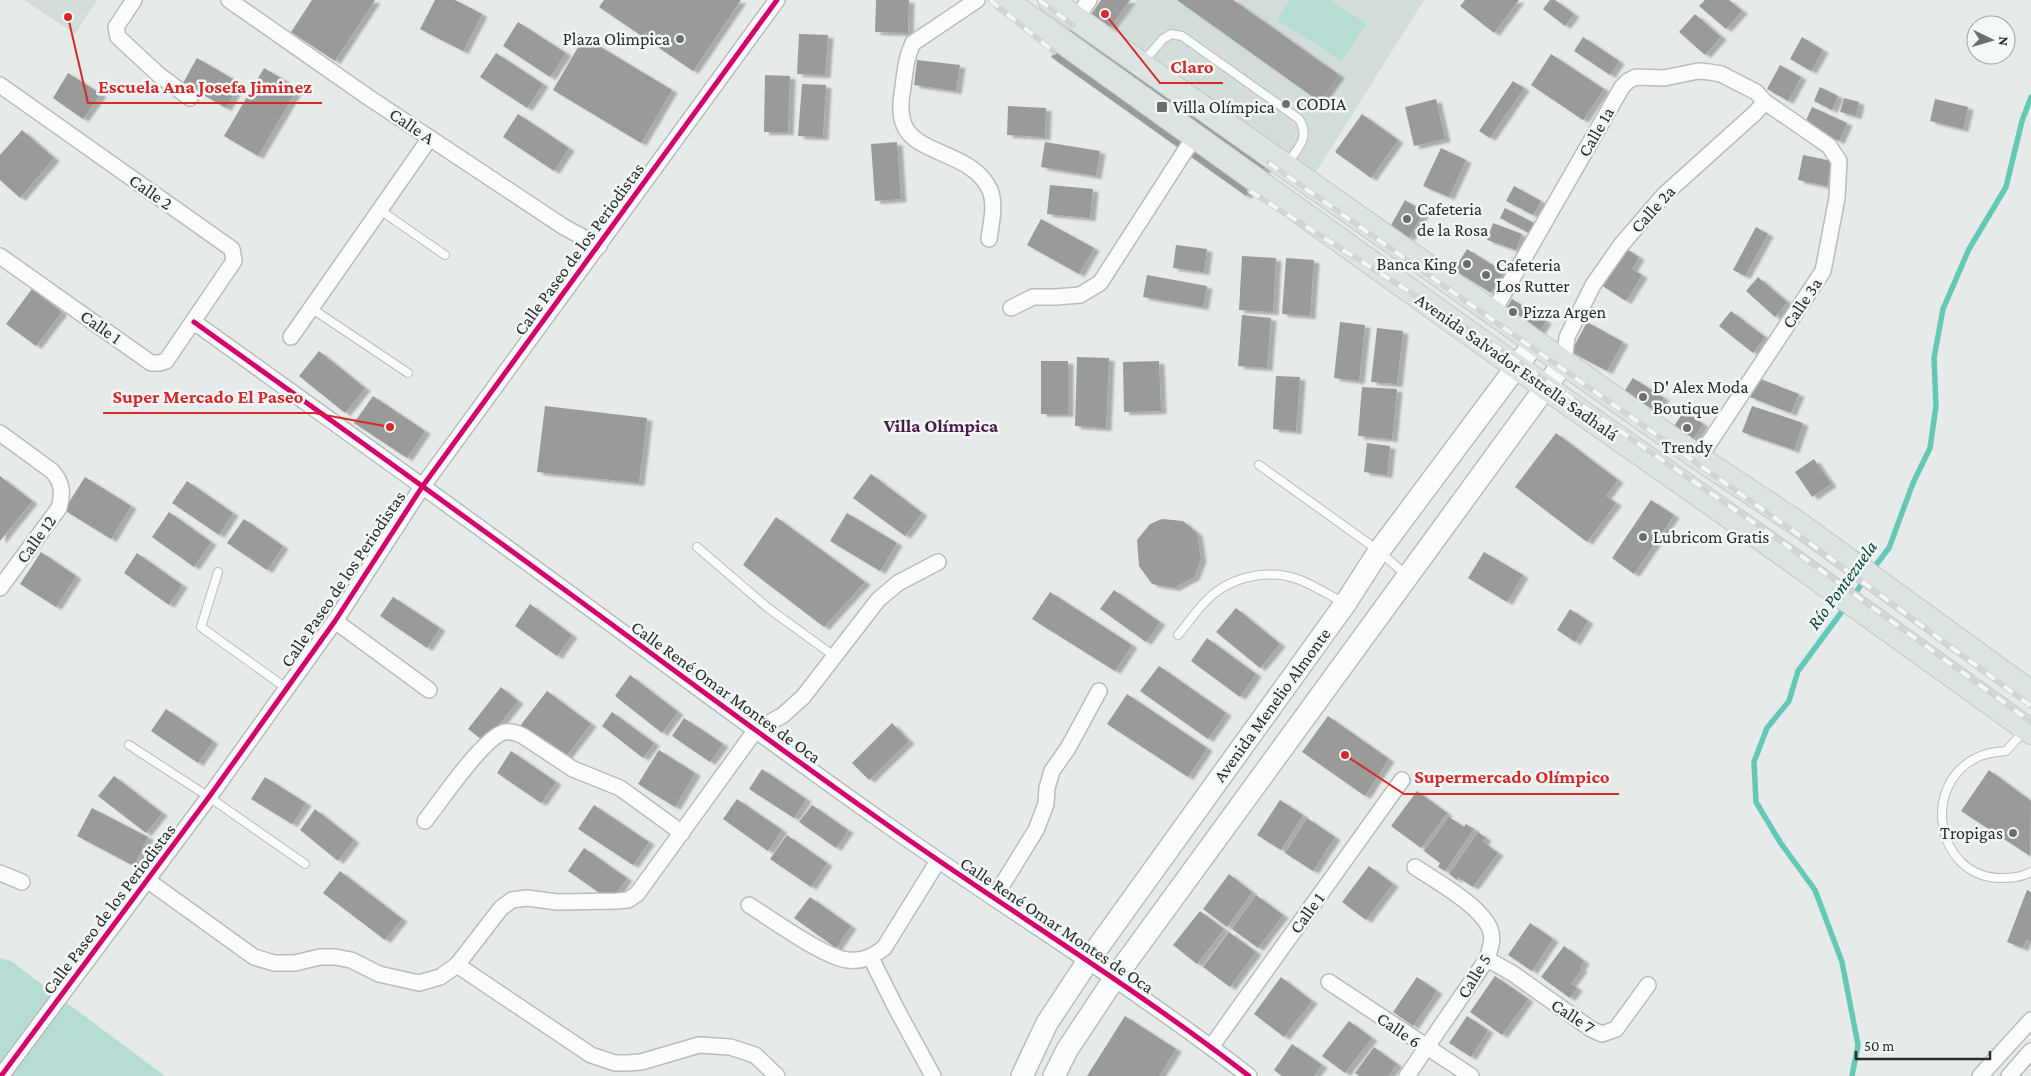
<svg xmlns="http://www.w3.org/2000/svg" width="2031" height="1076" font-family="'Crimson Pro',serif">
  <defs>
    <filter id="shadow"><feDropShadow dx="5.5" dy="3" stdDeviation="1" flood-color="#0004"/></filter>
  </defs>
  <rect width="100%" height="100%" fill="#e6eae9"/>
  <g fill="#d2dcd9">
    <polygon points="24,0 97,0 75,34"/>
    <polygon points="1137,0 1424,0 1313,177 1115,31"/>
  </g>
  <g fill="#b6ddd3">
    <polygon points="1290,0 1329,0 1366,24 1342,61 1277,20"/>
    <polygon points="0,958 11,961 165,1076 0,1076"/>
  </g>
  <g fill="none" stroke-linecap="round" stroke-linejoin="round">
    <g stroke="#64c8b7" stroke-width="5.5">
      <polyline points="1872,570 1889,548 1913,483 1930,448 1936,406 1934,358 1943,309 1969,249 2006,187 2022,121 2031,97"/>
      <polyline points="1852,598 1865,579"/>
      <polyline points="1846,606 1798,671 1789,701 1767,728 1754,762 1756,802 1780,842 1815,890 1842,962 1858,1045 1852,1076"/>
    </g>
  </g>
  <g fill="#989b9a" filter="url(#shadow)">
    <polygon points="312,0 375,0 335,61 291,32"/>
    <polygon points="435,0 455,0 482,14 463,51 420,29"/>
    <polygon points="604,0 741,0 693,71 599,7"/>
    <polygon points="876,0 909,0 908,33 875,32"/>
    <polygon points="1101,0 1130,0 1109,29 1090,16"/>
    <polygon points="1177,0 1233,0 1339,75 1320,102"/>
    <polygon points="1465,0 1519,0 1494,33 1460,6"/>
    <polygon points="1550,0 1555,0 1574,14 1565,26 1543,9"/>
    <polygon points="1705,0 1729,0 1742,11 1726,29 1699,6"/>
    <polygon points="1695,14 1721,37 1705,55 1679,32"/>
    <polygon points="1078,18 1273,157 1246,196 1051,57"/>
    <polygon points="518,22 566,53 550,77 503,46"/>
    <polygon points="799,34 828,35 825,75 797,74"/>
    <polygon points="584,37 672,90 641,143 553,90"/>
    <polygon points="1583,37 1619,61 1610,75 1574,51"/>
    <polygon points="1802,37 1823,50 1811,71 1790,59"/>
    <polygon points="496,53 543,84 527,108 480,77"/>
    <polygon points="1551,54 1604,89 1583,120 1531,85"/>
    <polygon points="197,58 240,83 226,108 183,83"/>
    <polygon points="917,60 960,65 956,91 914,85"/>
    <polygon points="1780,65 1801,77 1788,101 1767,89"/>
    <polygon points="264,68 298,88 258,156 224,136"/>
    <polygon points="68,73 101,94 83,119 53,98"/>
    <polygon points="765,75 790,76 788,132 764,132"/>
    <polygon points="1513,81 1524,88 1490,138 1479,131"/>
    <polygon points="802,84 826,85 823,137 798,136"/>
    <polygon points="1820,87 1838,96 1832,110 1814,101"/>
    <polygon points="1844,98 1859,102 1856,116 1840,112"/>
    <polygon points="1436,99 1445,139 1414,146 1405,107"/>
    <polygon points="1935,99 1968,107 1963,129 1930,121"/>
    <polygon points="1008,106 1046,108 1045,137 1007,135"/>
    <polygon points="1812,107 1847,123 1839,141 1804,125"/>
    <polygon points="518,114 569,148 554,171 503,137"/>
    <polygon points="1362,114 1398,140 1371,178 1335,152"/>
    <polygon points="22,130 54,158 20,198 0,180 0,155"/>
    <polygon points="897,142 901,199 875,201 871,144"/>
    <polygon points="1045,142 1100,151 1096,176 1041,167"/>
    <polygon points="1441,148 1466,160 1449,197 1423,186"/>
    <polygon points="1803,155 1832,161 1827,186 1798,180"/>
    <polygon points="1050,185 1093,189 1090,218 1047,214"/>
    <polygon points="1514,186 1541,201 1533,215 1506,201"/>
    <polygon points="1405,200 1424,212 1409,238 1390,227"/>
    <polygon points="1505,208 1534,223 1529,233 1500,218"/>
    <polygon points="1041,219 1094,248 1079,274 1027,245"/>
    <polygon points="1493,223 1522,234 1516,250 1487,240"/>
    <polygon points="1756,227 1768,234 1745,276 1733,270"/>
    <polygon points="1176,245 1207,249 1204,272 1173,268"/>
    <polygon points="1625,248 1639,257 1632,269 1642,275 1626,301 1601,285"/>
    <polygon points="1467,249 1504,272 1491,293 1454,270"/>
    <polygon points="1242,256 1276,258 1273,312 1239,310"/>
    <polygon points="1286,258 1314,260 1310,316 1282,314"/>
    <polygon points="1147,275 1207,286 1203,307 1143,297"/>
    <polygon points="1758,277 1787,302 1775,317 1746,291"/>
    <polygon points="32,289 62,312 36,346 6,324"/>
    <polygon points="1512,299 1546,321 1535,339 1501,317"/>
    <polygon points="1731,311 1765,337 1753,353 1719,326"/>
    <polygon points="1242,315 1271,318 1267,368 1238,366"/>
    <polygon points="1340,322 1365,325 1359,381 1334,378"/>
    <polygon points="1587,322 1623,342 1607,371 1571,352"/>
    <polygon points="1377,328 1403,331 1397,384 1371,382"/>
    <polygon points="319,351 365,388 345,413 299,376"/>
    <polygon points="1077,357 1109,358 1106,428 1075,426"/>
    <rect x="1041" y="361" width="27" height="53"/>
    <polygon points="1159,361 1161,411 1124,412 1123,362"/>
    <polygon points="1276,376 1300,377 1296,431 1273,429"/>
    <polygon points="1633,378 1664,398 1652,417 1621,396"/>
    <polygon points="1758,378 1799,394 1791,413 1750,397"/>
    <polygon points="1362,387 1397,389 1392,439 1358,436"/>
    <polygon points="373,396 425,431 407,458 354,423"/>
    <polygon points="545,406 647,418 639,483 537,472"/>
    <polygon points="1752,406 1803,423 1794,450 1742,432"/>
    <polygon points="1684,411 1703,424 1690,445 1670,432"/>
    <polygon points="1556,433 1618,480 1606,496 1616,503 1587,542 1515,487"/>
    <polygon points="1367,443 1390,446 1387,475 1364,472"/>
    <polygon points="1814,459 1831,484 1812,497 1795,472"/>
    <polygon points="871,474 922,513 905,536 853,498"/>
    <polygon points="0,476 32,501 0,541"/>
    <polygon points="85,477 131,506 111,539 64,510"/>
    <polygon points="187,481 233,513 219,535 172,503"/>
    <polygon points="1651,500 1674,515 1634,574 1612,558"/>
    <polygon points="169,512 211,542 194,567 152,537"/>
    <polygon points="847,513 897,543 880,571 830,541"/>
    <polygon points="776,517 865,582 824,627 743,565"/>
    <polygon points="244,519 283,546 267,570 227,543"/>
    <polygon points="1162,519 1183,521 1197,533 1201,559 1194,577 1174,588 1152,584 1139,566 1137,540 1150,524"/>
    <polygon points="41,552 76,576 56,607 20,584"/>
    <polygon points="1484,552 1523,575 1507,602 1468,578"/>
    <polygon points="137,553 182,585 169,605 124,573"/>
    <polygon points="1114,590 1160,622 1146,642 1100,609"/>
    <polygon points="1050,592 1132,645 1115,671 1032,619"/>
    <polygon points="393,597 440,628 427,648 380,616"/>
    <polygon points="530,604 572,635 557,656 515,626"/>
    <polygon points="1236,608 1280,644 1260,668 1216,632"/>
    <polygon points="1570,609 1588,621 1575,642 1557,630"/>
    <polygon points="1207,638 1256,674 1240,697 1191,661"/>
    <polygon points="1159,666 1226,713 1208,739 1140,691"/>
    <polygon points="630,675 678,712 662,733 615,696"/>
    <polygon points="501,687 518,701 485,742 468,729"/>
    <polygon points="547,691 591,724 564,759 520,726"/>
    <polygon points="1127,694 1207,748 1188,777 1107,724"/>
    <polygon points="166,709 213,741 198,763 151,731"/>
    <polygon points="612,712 654,743 643,758 602,726"/>
    <polygon points="1328,716 1389,759 1365,796 1302,752"/>
    <polygon points="684,718 723,744 710,762 672,736"/>
    <polygon points="892,723 909,741 869,780 852,763"/>
    <polygon points="659,750 695,773 675,807 638,784"/>
    <polygon points="511,751 556,782 541,803 497,773"/>
    <polygon points="762,769 806,799 794,818 749,789"/>
    <polygon points="1989,770 2031,801 2030,856 1961,811"/>
    <polygon points="114,776 162,813 146,833 98,796"/>
    <polygon points="265,777 306,803 292,824 251,799"/>
    <polygon points="1417,791 1447,813 1421,848 1391,826"/>
    <polygon points="737,799 782,830 768,851 723,819"/>
    <polygon points="1280,800 1303,815 1281,850 1257,835"/>
    <polygon points="594,805 649,842 633,865 578,829"/>
    <polygon points="812,805 848,830 836,848 799,822"/>
    <polygon points="92,808 148,837 134,866 77,836"/>
    <polygon points="315,809 354,840 338,861 300,830"/>
    <polygon points="1449,817 1464,827 1466,824 1474,829 1445,871 1438,867 1440,863 1424,851"/>
    <polygon points="1307,818 1335,837 1313,871 1285,853"/>
    <polygon points="1478,832 1486,838 1483,842 1498,853 1473,887 1458,877 1457,880 1449,874"/>
    <polygon points="787,835 827,863 811,887 770,859"/>
    <polygon points="584,848 627,878 611,901 568,871"/>
    <polygon points="1369,866 1393,884 1366,920 1342,902"/>
    <polygon points="340,871 402,919 385,940 323,893"/>
    <polygon points="1229,874 1252,892 1227,927 1203,909"/>
    <polygon points="2027,890 2031,892 2031,942 2026,940 2023,948 2007,942"/>
    <polygon points="1256,895 1283,915 1258,948 1232,929"/>
    <polygon points="810,897 851,926 836,948 794,918"/>
    <polygon points="1200,911 1224,929 1197,964 1173,945"/>
    <polygon points="1530,923 1553,939 1532,971 1508,955"/>
    <polygon points="1229,932 1256,952 1230,987 1203,967"/>
    <polygon points="1564,946 1584,961 1580,968 1582,969 1571,984 1577,988 1570,998 1541,977"/>
    <polygon points="1495,976 1528,999 1502,1035 1470,1012"/>
    <polygon points="1281,977 1312,1001 1284,1037 1254,1014"/>
    <polygon points="1417,977 1437,991 1413,1026 1393,1012"/>
    <polygon points="1125,1016 1176,1049 1159,1076 1087,1076"/>
    <polygon points="1467,1016 1488,1030 1471,1057 1449,1043"/>
    <polygon points="1349,1021 1372,1038 1345,1073 1322,1056"/>
    <polygon points="1292,1044 1322,1065 1314,1076 1282,1076 1274,1070"/>
    <polygon points="1374,1047 1397,1064 1388,1076 1359,1076 1355,1073"/>
  </g>
  <g fill="none" stroke-linecap="round" stroke-linejoin="round">
    <defs>
      <g id="lane">
        <path d="M1142,63L1163,39L1171,34L1182,36L1299,119C1311,138 1297,149 1286,165"/>
        <polyline points="380,210 445,255"/>
        <polyline points="311,308 408,373"/>
        <polyline points="1259,465 1379,551 1406,575"/>
        <polyline points="697,547 768,608 834,656"/>
        <polyline points="218,572 201,627 286,688"/>
        <path d="M1178,635C1190,621 1201,603 1216,592C1239,575 1273,569 1300,580C1315,586 1329,595 1344,603"/>
        <path d="M2025,730L2006,751C1995,752 1985,753 1976,758C1922,785 1935,873 1997,878C2008,878 2021,878 2031,872"/>
        <polyline points="129,745 209,797 305,864"/>
      </g>
      <g id="street">
        <polyline points="134,0 116,27 118,37 159,75 190,98"/>
        <polyline points="229,0 368,97 564,227 599,246"/>
        <path d="M977,0L913,43C906,57 905,72 903,87C901,100 899,113 904,125C916,155 973,152 990,190C996,205 991,223 989,239"/>
        <polyline points="1076,19 1089,0"/>
        <polyline points="0,85 232,249 234,261 166,361 159,363 151,363 0,256"/>
        <polyline points="1011,308 1033,297 1056,297 1080,295 1100,283 1187,148 1196,137"/>
        <polyline points="1493,312 1622,87 1628,81 1636,77 1664,78 1698,71 1710,72 1721,74 1756,92 1765,102 1829,146 1839,161 1837,198 1823,271 1699,458"/>
        <path d="M194,322C315,409 437,496 558,585C665,663 771,743 879,819C1001,906 1130,984 1249,1076"/>
        <polyline points="291,337 430,138"/>
        <polyline points="1564,362 1567,337 1593,285 1621,245 1665,194 1755,113 1765,102"/>
        <path d="M0,433L52,471C63,483 63,494 59,508L0,588"/>
        <polyline points="335,621 429,690"/>
        <path d="M425,821C440,802 484,736 505,732C512,731 517,733 523,736L573,769L620,788L682,833"/>
        <polyline points="0,873 22,882"/>
        <polyline points="147,880 254,957 274,963 295,963 320,957 335,957 351,960 379,974 419,983 440,977 457,965 501,908 512,900 527,898 557,902 617,901 628,900 637,894 755,731 783,715 803,697 878,600 898,583 938,562"/>
        <polyline points="994,898 1036,830 1046,804 1047,788 1052,771 1068,748 1099,691"/>
        <path d="M749,905C771,919 825,958 848,960C863,962 873,956 884,948L938,861"/>
        <polyline points="871,958 897,1010 933,1076"/>
        <polyline points="1487,959 1512,973 1591,1029 1602,1034 1616,1029 1648,985"/>
        <polyline points="457,965 591,1055 615,1063 628,1063 641,1062 699,1045 730,1047 755,1055 777,1076"/>
        <polyline points="1329,982 1471,1076"/>
        <polyline points="1211,1047 1402,780"/>
        <polyline points="1,1076 209,797 335,621 422,487 777,0"/>
        <path d="M1407,1076L1487,959C1490,949 1494,939 1490,929C1481,906 1436,881 1415,867"/>
        <polyline points="1980,1076 2031,1020"/>
        <polyline points="2009,1076 2031,1051"/>
      </g>
      <g id="secondary">
        <polyline points="1022,1076 1047,1023 1088,961 1345,604 1379,551 1535,342"/>
        <polyline points="1054,1076 1067,1050 1114,979 1564,362"/>
      </g>
      <g id="primary">
        <polyline points="1005,0 1504,358 1779,551 2031,732"/>
        <polyline points="1050,0 1699,458 1797,523 2031,693"/>
      </g>
    </defs>
    <use href="#lane" stroke="#b8bcbb" stroke-width="10"/>
    <use href="#street" stroke="#b8bcbb" stroke-width="18"/>
    <use href="#secondary" stroke="#b8bcbb" stroke-width="24"/>
    <use href="#primary" stroke="#c3c6c5" stroke-width="26"/>
    <use href="#lane" stroke="#fbfcfc" stroke-width="8"/>
    <use href="#street" stroke="#fbfcfc" stroke-width="15"/>
    <use href="#secondary" stroke="#fbfcfc" stroke-width="21"/>
    <use href="#primary" stroke="#dce4e2" stroke-width="24"/>
    <defs>
      <g id="rail">
        <polyline points="990,0 1054,52"/>
        <polyline points="1039,0 1073,25"/>
        <polyline points="1269,163 1792,530 2031,706"/>
        <polyline points="1250,191 1500,349 1782,542 2031,722"/>
      </g>
    </defs>
    <use href="#rail" stroke="#d2d3d3" stroke-width="5.5"/>
    <use href="#rail" stroke="#f2f9f7" stroke-width="4" stroke-dasharray="11" stroke-linecap="butt"/>
    <defs>
      <g id="cycleway">
        <path d="M194,322C315,409 437,496 558,585C665,663 771,743 879,819C1001,906 1130,984 1249,1076"/>
        <polyline points="1,1076 209,797 335,621 422,487 777,0"/>
      </g>
    </defs>
    <use href="#cycleway" stroke="#f2f9f7" stroke-width="8"/>
    <use href="#cycleway" stroke="#d6006c" stroke-width="5"/>
  </g>
  <g fill="#6b6e6e" stroke="#f2f9f7" stroke-width="2">
    <circle cx="680" cy="39" r="5"/>
    <circle cx="1286" cy="104" r="5"/>
    <rect x="1156" y="101" width="12" height="12" rx="2.5"/>
    <circle cx="1407" cy="219" r="5"/>
    <circle cx="1467" cy="264" r="5"/>
    <circle cx="1486" cy="275" r="5"/>
    <circle cx="1513" cy="312" r="5"/>
    <circle cx="1643" cy="397" r="5"/>
    <circle cx="1687" cy="428" r="5"/>
    <circle cx="1643" cy="537" r="5"/>
    <circle cx="2013" cy="833" r="5"/>
  </g>
  <g text-anchor="middle" dominant-baseline="central" stroke-width="5" stroke-linejoin="round" paint-order="stroke">
    <g font-size="18" fill="#292c2b" stroke="#f2f9f7" text-anchor="start">
      <text x="670" y="39" text-anchor="end">Plaza Olimpica</text>
      <text x="1296" y="104">CODIA</text>
      <text x="1173" y="107">Villa Olímpica</text>
      <text x="1417" y="209">Cafeteria<tspan x="1417" dy="21">de la Rosa</tspan></text>
      <text x="1457" y="264" text-anchor="end">Banca King</text>
      <text x="1496" y="265">Cafeteria<tspan x="1496" dy="21">Los Rutter</tspan></text>
      <text x="1523" y="312">Pizza Argen</text>
      <text x="1653" y="387">D' Alex Moda<tspan x="1653" dy="21">Boutique</tspan></text>
      <text x="1687" y="447" text-anchor="middle">Trendy</text>
      <text x="1653" y="537">Lubricom Gratis</text>
      <text x="2003" y="833" text-anchor="end">Tropigas</text>
    </g>
    <g font-size="18" fill="#292c2b" stroke="#f2f9f7">
      <text transform="translate(412 126) rotate(34)">Calle A</text>
      <text transform="translate(1596 132) rotate(-60)">Calle 1a</text>
      <text transform="translate(151 192) rotate(35)">Calle 2</text>
      <text transform="translate(1653 209) rotate(-48)">Calle 2a</text>
      <text transform="translate(579 249) rotate(-54)">Calle Paseo de los Periodistas</text>
      <text transform="translate(1802 303) rotate(-56)">Calle 3a</text>
      <text transform="translate(101 327) rotate(35)">Calle 1</text>
      <text transform="translate(1517 367) rotate(35)">Avenida Salvador Estrella Sadhalá</text>
      <text transform="translate(36 539) rotate(-54)">Calle 12</text>
      <text transform="translate(343 579) rotate(-56)">Calle Paseo de los Periodistas</text>
      <text transform="translate(726 692) rotate(36)">Calle René Omar Montes de Oca</text>
      <text transform="translate(1272 705) rotate(-54)">Avenida Menelio Almonte</text>
      <text transform="translate(109 909) rotate(-53)">Calle Paseo de los Periodistas</text>
      <text transform="translate(1307 913) rotate(-54)">Calle 1</text>
      <text transform="translate(1057 925) rotate(34)">Calle René Omar Montes de Oca</text>
      <text transform="translate(1474 976) rotate(-59)">Calle 5</text>
      <text transform="translate(1573 1016) rotate(33)">Calle 7</text>
      <text transform="translate(1399 1030) rotate(34)">Calle 6</text>
    </g>
    <g font-size="19" font-weight="bold" fill="#4a194a" stroke="#f2f9f7">
      <text x="941" y="425">Villa Olímpica</text>
    </g>
    <g font-size="19" font-style="italic" fill="#09453a" stroke="#f2f9f7">
      <text transform="translate(1842 585) rotate(-54)">Río Pontezuela</text>
    </g>
  </g>
  <path fill="none" stroke="#d62828" stroke-width="2" d="M1105 14L1160 83H1223M68 17L88 103H322M390 427L314 413H103M1345 755L1404 794H1619"/>
  <g fill="#d62828" stroke="#f2f9f7" stroke-width="2">
    <circle cx="1105" cy="14" r="5"/>
    <circle cx="68" cy="17" r="5"/>
    <circle cx="390" cy="427" r="5"/>
    <circle cx="1345" cy="755" r="5"/>
  </g>
  <g font-size="19" text-anchor="middle" font-weight="bold" fill="#d62828" stroke="#f2f9f7" stroke-width="5" stroke-linejoin="round" paint-order="stroke">
    <text x="1192" y="73">Claro</text>
    <text x="205" y="93">Escuela Ana Josefa Jiminez</text>
    <text x="208" y="403">Super Mercado El Paseo</text>
    <text x="1512" y="783">Supermercado Olímpico</text>
  </g>
  <g transform="translate(1991 40) rotate(95)"><circle r="24" fill="#f2f9f7" stroke="#a2a7a5"/>
  <path d="M0-4L9 19L0 12L-9 19Z" fill="#6b6e6e"/>
  <text y="-8" font-size="14" font-weight="bold" text-anchor="middle" fill="#292c2b">N</text>
  </g>
  <path d="M1856 1051v8h134v-8" fill="none" stroke="#292c2b" stroke-width="2.5"/>
  <text x="1864" y="1051" font-size="15" fill="#292c2b" stroke="#f2f9f7" stroke-width="4" paint-order="stroke">50 m</text>
</svg>
